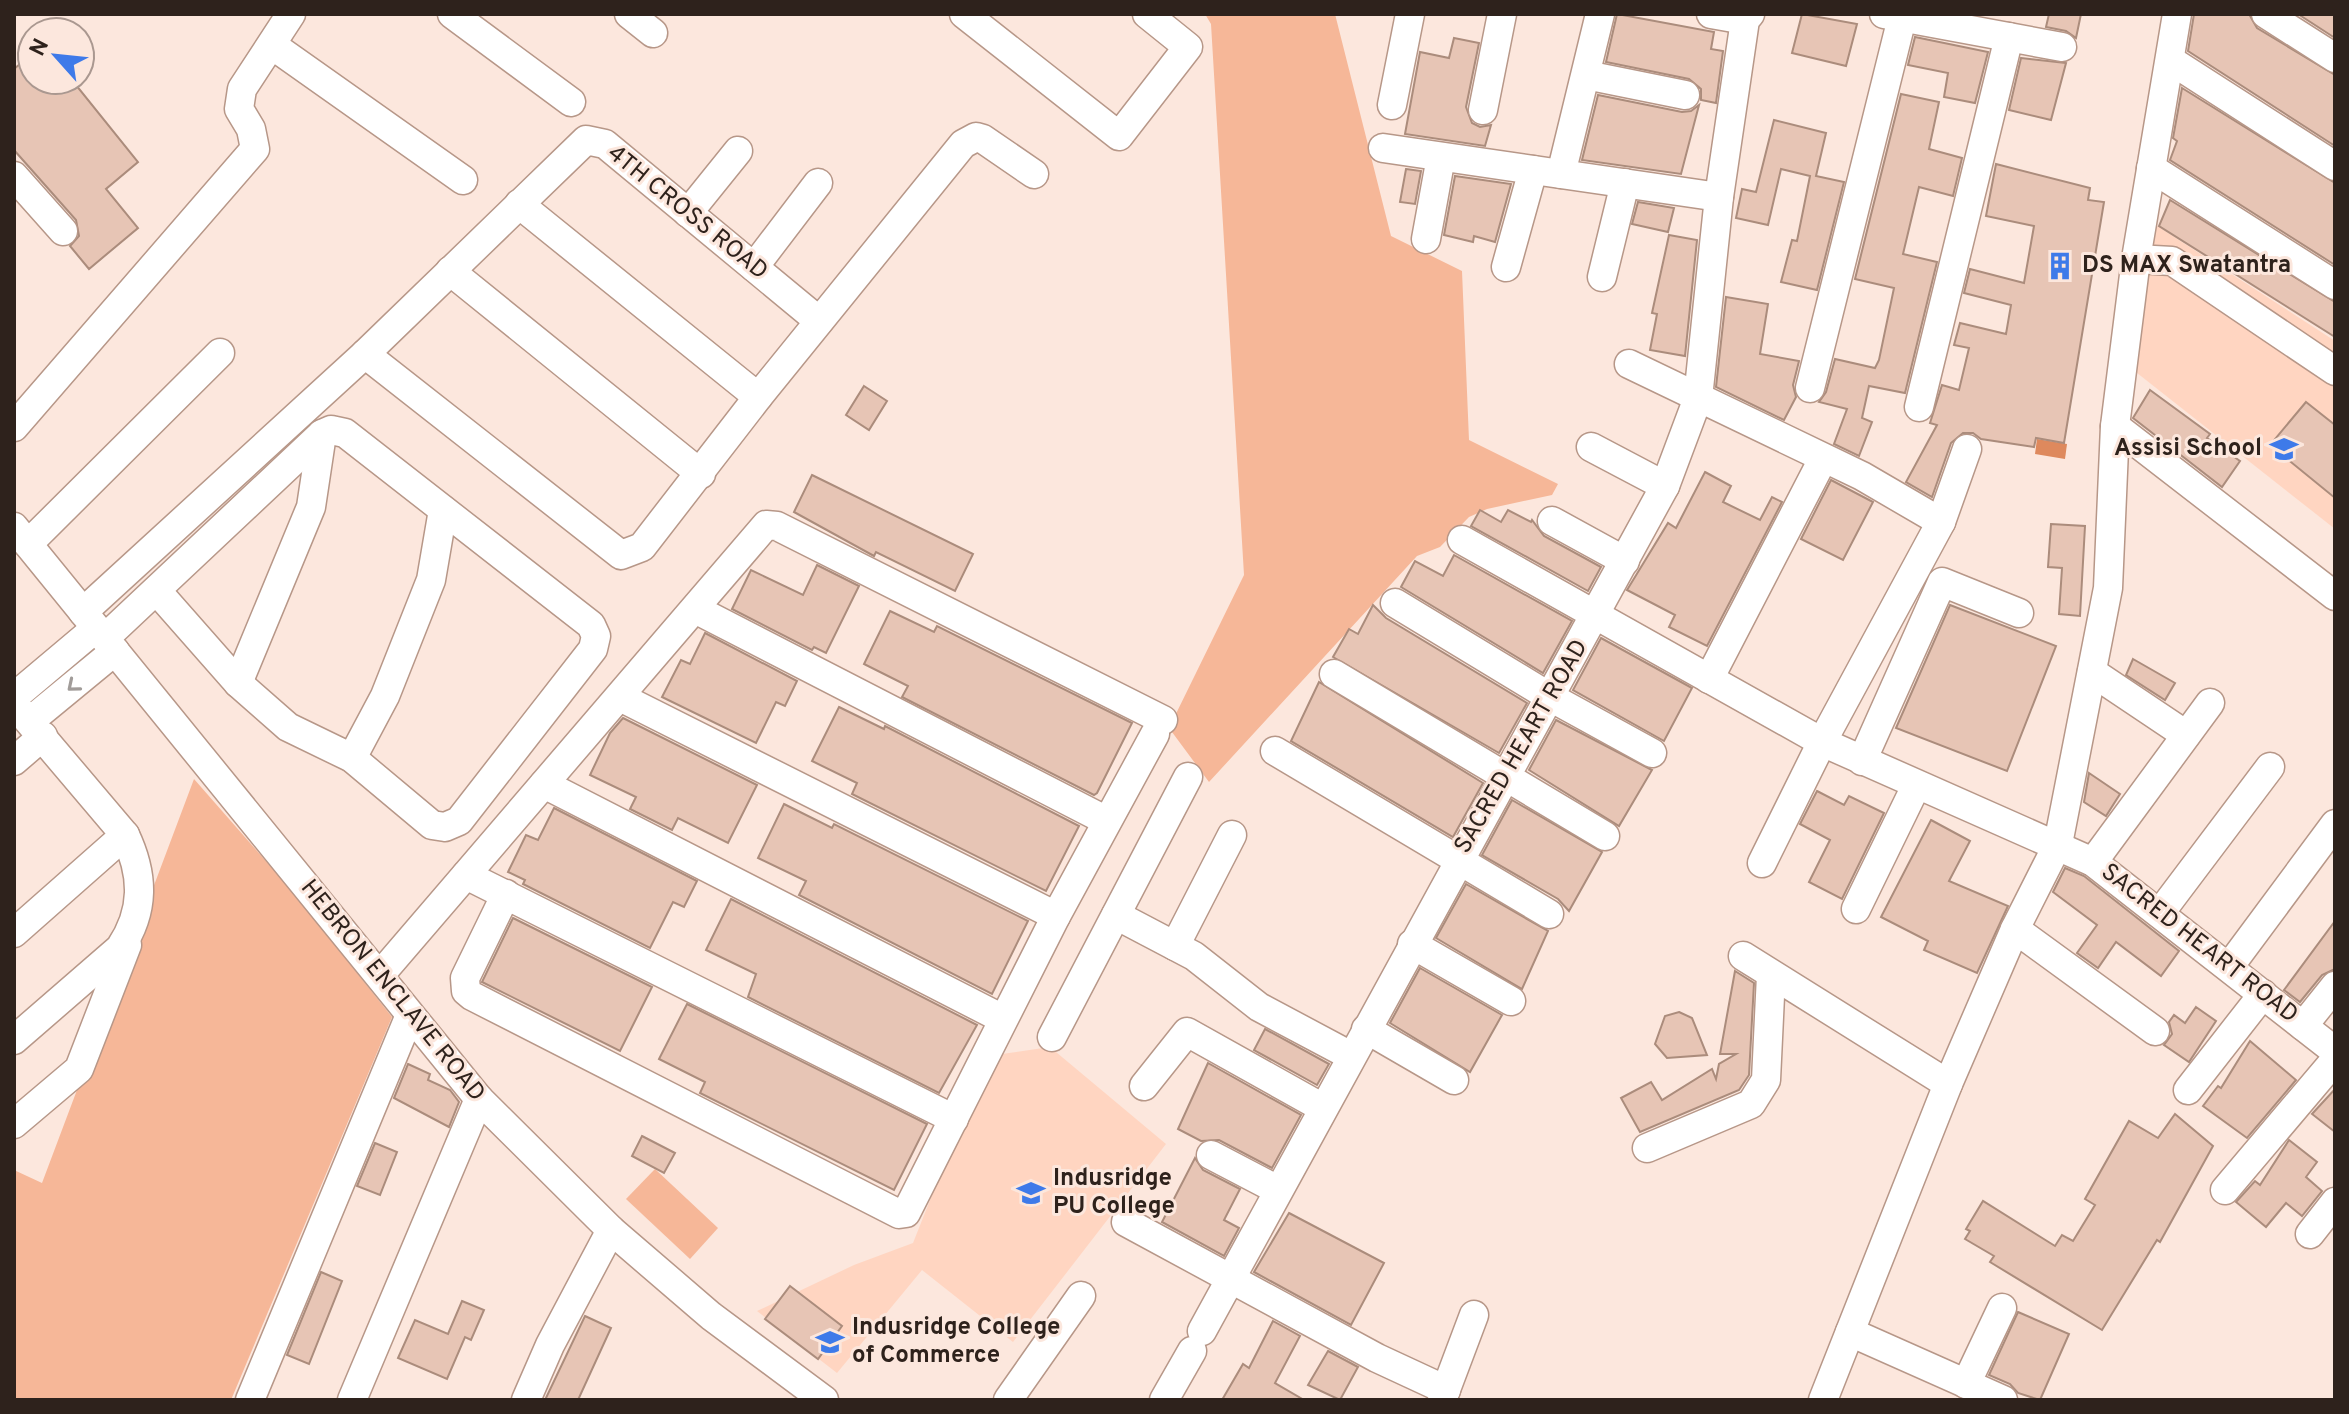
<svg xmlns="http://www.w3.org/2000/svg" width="2349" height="1414" font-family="Overpass,sans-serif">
  <rect width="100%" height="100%" fill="#fce7dd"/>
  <g fill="#ffd5c1">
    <polygon points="2148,220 2335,341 2335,529 2132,369"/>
    <polygon points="1050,1047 1166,1144 1013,1342 922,1270 837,1373 757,1311 854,1265 913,1243 965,1112 995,1055"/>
  </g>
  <g fill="#f6b798">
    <polygon points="1205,14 1335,14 1391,236 1462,271 1469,440 1558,484 1552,495 1487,509 1469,517 1440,547 1417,556 1209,782 1169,728 1244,575 1211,24"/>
    <polygon points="194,779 287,885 392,1017 231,1400 14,1400 14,1170 42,1183"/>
    <polygon points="655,1169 718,1228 690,1259 626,1199"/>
  </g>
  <polygon fill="#de895d" points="2037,439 2067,444 2065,459 2035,454"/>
  <g fill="#e7c5b5" stroke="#ab8c7c" stroke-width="2">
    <polygon points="1617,14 1714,32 1711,49 1723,51 1716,103 1701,100 1701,89 1689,79 1606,62"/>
    <polygon points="1802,14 1857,24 1846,66 1792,53"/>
    <polygon points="2049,14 2081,14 2076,38 2066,31 2046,27"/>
    <polygon points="2194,14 2249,14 2257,28 2335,75 2335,146 2188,51"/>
    <polygon points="2298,14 2335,14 2335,38"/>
    <polygon points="1915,37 1988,52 1975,103 1944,97 1948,73 1908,65"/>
    <polygon points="1454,38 1479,43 1466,107 1472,123 1480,127 1491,125 1485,146 1405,134 1420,52 1449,58"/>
    <polygon points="32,54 32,80 72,80 138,162 106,189 138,228 89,269 70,246 79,236 76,220 14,150 14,69"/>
    <polygon points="2021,58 2066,63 2051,120 2009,110"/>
    <polygon points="2182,88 2335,183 2335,265 2170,160 2177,141 2173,138"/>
    <polygon points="1901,94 1939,102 1929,149 1962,158 1953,196 1919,187 1903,254 1937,262 1905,393 1869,386 1862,418 1872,422 1859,456 1834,444 1847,409 1819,402 1826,392 1835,359 1875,368 1879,360 1894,288 1855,279"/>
    <polygon points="1598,95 1682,112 1691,111 1699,105 1681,174 1582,160"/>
    <polygon points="1774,120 1826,133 1816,176 1844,182 1817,290 1781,282 1792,240 1797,241 1810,176 1781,169 1768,225 1736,218 1742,189 1756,192"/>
    <polygon points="1996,164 2090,188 2088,200 2104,202 2064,443 2036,438 2034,447 1981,439 1973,433 1963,433 1951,443 1932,497 1906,482 1937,425 1930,423 1942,385 1959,390 1969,348 1954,345 1960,323 2006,334 2011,305 1964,293 1970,269 2024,283 2034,226 1986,216"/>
    <polygon points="1406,169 1421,171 1415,204 1400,202"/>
    <polygon points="1455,176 1511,184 1495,242 1474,236 1473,242 1444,235"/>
    <polygon points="2170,200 2335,302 2335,337 2159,226"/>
    <polygon points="1638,202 1674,208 1668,232 1632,224"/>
    <polygon points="1669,235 1697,240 1685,356 1650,350 1657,314 1652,313"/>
    <polygon points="1726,297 1768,304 1760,354 1799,361 1793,385 1796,397 1784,420 1716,387"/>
    <polygon points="864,386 887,401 869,430 846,415"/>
    <polygon points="2150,390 2210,434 2207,438 2240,461 2222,487 2133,418"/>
    <polygon points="2306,402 2335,425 2335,498 2270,445"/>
    <polygon points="1705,472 1731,486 1723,502 1760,520 1772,497 1782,502 1707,646 1669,627 1675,615 1627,590 1668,523 1676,528"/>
    <polygon points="812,475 973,554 955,591 876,552 874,556 794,512"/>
    <polygon points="1831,480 1873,502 1843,560 1801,539"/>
    <polygon points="1480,510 1501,522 1508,510 1531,522 1532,520 1544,536 1601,567 1588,591 1471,526"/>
    <polygon points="2051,524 2085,526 2080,616 2059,614 2062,568 2048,567"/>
    <polygon points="1454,555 1572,621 1543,673 1401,587 1415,561 1443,576"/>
    <polygon points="817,565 859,586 826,653 814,647 812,650 732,609 751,570 803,595"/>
    <polygon points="1373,605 1386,618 1527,703 1499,753 1333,657 1349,629 1358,634"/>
    <polygon points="1950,605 2056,646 2007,771 1896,728"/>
    <polygon points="890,611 934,632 937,626 1132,723 1097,793 1094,795 902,697 908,686 864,664"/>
    <polygon points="705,633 797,681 785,706 776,702 756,743 662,697 681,660 690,664"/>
    <polygon points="1601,638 1692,688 1664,741 1573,690"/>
    <polygon points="2133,659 2175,683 2165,700 2126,675"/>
    <polygon points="1319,682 1483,783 1453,837 1291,741"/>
    <polygon points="839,707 884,729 885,726 1079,826 1046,891 852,794 857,783 812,761"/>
    <polygon points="623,718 757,785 728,843 678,818 672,830 630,809 636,797 590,775 610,733"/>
    <polygon points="1556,720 1652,770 1619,826 1529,770"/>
    <polygon points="2089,773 2120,794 2106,816 2084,802"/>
    <polygon points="1817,791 1844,805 1849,796 1884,813 1842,899 1809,882 1830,840 1800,824"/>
    <polygon points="1512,800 1602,852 1569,911 1558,899 1482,855"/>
    <polygon points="784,804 832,828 834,824 1028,921 992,994 799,895 806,881 758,858"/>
    <polygon points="554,808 697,881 684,907 673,902 650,948 523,884 525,880 508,872 526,835 538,840"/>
    <polygon points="1931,820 1970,841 1949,881 2008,906 1977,973 1924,950 1928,941 1881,917"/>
    <polygon points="2065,868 2084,876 2179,951 2161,976 2116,942 2098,968 2077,953 2097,925 2053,892"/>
    <polygon points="1466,884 1548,931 1522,989 1436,938"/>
    <polygon points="731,899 977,1025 939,1093 748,997 756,974 706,950"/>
    <polygon points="513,918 652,987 620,1051 482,982"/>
    <polygon points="2335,921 2335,969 2322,975 2300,1002 2284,990"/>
    <polygon points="1420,968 1502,1015 1470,1072 1390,1023"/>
    <polygon points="1735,971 1754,983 1749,1075 1739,1090 1640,1132 1621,1098 1651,1082 1662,1100 1712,1069 1716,1079 1719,1064 1736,1054 1720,1054"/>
    <polygon points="687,1004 927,1124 894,1190 700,1093 705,1082 659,1059"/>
    <polygon points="2196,1007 2216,1021 2189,1062 2164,1045 2172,1034 2169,1022 2174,1015 2185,1023"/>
    <polygon points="1679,1012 1692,1018 1707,1055 1667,1058 1655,1044 1665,1016"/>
    <polygon points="1265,1029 1329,1064 1317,1085 1254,1050"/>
    <polygon points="2250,1041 2296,1080 2247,1138 2203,1106 2218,1086 2221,1088"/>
    <polygon points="1208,1063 1301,1115 1272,1168 1219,1140 1201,1141 1178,1129"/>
    <polygon points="408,1064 430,1074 428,1080 450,1090 459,1102 449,1127 394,1098"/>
    <polygon points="2335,1089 2335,1132 2312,1114"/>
    <polygon points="2175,1114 2213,1146 2160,1242 2157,1240 2102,1330 1990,1262 1994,1256 1965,1239 1970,1231 1966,1229 1983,1201 2055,1246 2062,1235 2073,1241 2095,1205 2085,1199 2129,1121 2158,1138"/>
    <polygon points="642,1136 675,1153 664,1173 632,1156"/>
    <polygon points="2289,1140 2317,1162 2306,1177 2322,1191 2302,1216 2286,1203 2266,1227 2236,1202 2255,1181 2260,1185"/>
    <polygon points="375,1143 397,1152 380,1195 357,1186"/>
    <polygon points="1195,1158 1203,1170 1240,1189 1224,1220 1239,1228 1224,1256 1162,1222"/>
    <polygon points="1289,1213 1384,1263 1351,1325 1254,1272"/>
    <polygon points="321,1272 342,1281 309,1364 287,1355"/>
    <polygon points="790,1286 842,1326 818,1359 765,1319"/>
    <polygon points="462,1301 484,1310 471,1340 465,1337 447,1379 398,1358 415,1320 448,1334"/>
    <polygon points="2018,1312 2069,1334 2040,1400 2018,1393 2010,1384 1989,1375"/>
    <polygon points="585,1316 611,1328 578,1400 545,1400"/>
    <polygon points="1273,1321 1300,1336 1275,1383 1304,1400 1222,1400 1243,1364 1249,1368"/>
    <polygon points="1328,1351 1358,1367 1340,1400 1308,1385"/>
  </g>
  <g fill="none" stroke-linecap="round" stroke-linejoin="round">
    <defs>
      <g id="minor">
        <polyline points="452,14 571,102"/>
        <polyline points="629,14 653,33"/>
        <polyline points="964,14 1119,136 1188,47 1147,14"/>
        <polyline points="1711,14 1745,20"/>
        <polyline points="1884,14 2062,47"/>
        <polyline points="2266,14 2335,58"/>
        <polyline points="272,45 463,180"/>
        <polyline points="2170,60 2335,166"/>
        <polyline points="1586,75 1685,95"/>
        <polyline points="1392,105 1410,14"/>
        <polyline points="1483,110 1502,14"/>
        <polyline points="1383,148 1719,197"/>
        <polyline points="2151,168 2335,285"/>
        <polyline points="1561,174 1600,14"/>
        <polyline points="14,176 63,231"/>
        <polyline points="519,204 758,397"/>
        <polyline points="688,213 738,151"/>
        <polyline points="1426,239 1441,157"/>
        <polyline points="2136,259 2172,261 2335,371"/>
        <polyline points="754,267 818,183"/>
        <polyline points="1506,267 1533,170"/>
        <polyline points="450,271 701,474"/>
        <polyline points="1602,277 1625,183"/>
        <polyline points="365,354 621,555 642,547 758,397 963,144 976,137 983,139 1034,174"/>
        <polyline points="1629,364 1862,476 1941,522"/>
        <polyline points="1810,388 1902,18"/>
        <polyline points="1919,407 2009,37"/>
        <polyline points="2115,426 2335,596"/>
        <polyline points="14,427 255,149 251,129 239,109 242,89 291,14"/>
        <polyline points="1591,447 1665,486"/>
        <polyline points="1552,521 1625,561"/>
        <polyline points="14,527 479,1099 611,1230 711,1316 824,1400"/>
        <polyline points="1462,540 1822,742 2093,862 2335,1051"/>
        <polyline points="28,544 220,353"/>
        <polyline points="1395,603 1550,697 1652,753"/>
        <polyline points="695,609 1107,821"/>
        <polyline points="83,612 365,354 586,140 605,144 819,321"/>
        <polyline points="105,638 322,434 331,430 345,433 591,625 596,636 593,649 459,821 445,827 432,825 352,758 288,727 238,683 157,591"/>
        <polyline points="2092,672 2186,735"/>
        <polyline points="1334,674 1605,836"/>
        <polyline points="1709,679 1823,459"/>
        <polyline points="238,683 311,507 322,434"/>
        <polyline points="14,697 96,628"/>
        <polyline points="620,697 1056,916"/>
        <polyline points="14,704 125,835 14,933"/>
        <polyline points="30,721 115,651"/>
        <polyline points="1275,751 1549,914"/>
        <polyline points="352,758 385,696 431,580 443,510"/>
        <polyline points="14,761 43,736"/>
        <polyline points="1862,761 1942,582 2019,613"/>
        <polyline points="544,784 1003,1019"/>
        <polyline points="2093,862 2210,703"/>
        <polyline points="1762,863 1822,742 1941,522 1967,449"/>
        <polyline points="466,875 954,1119"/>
        <polyline points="506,894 465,978 466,991 472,996 899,1214 906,1213 1056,916 1155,734"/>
        <polyline points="1856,909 1916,786"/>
        <polyline points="2160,913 2270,767"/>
        <polyline points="1116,915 1194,956 1259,1007 1351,1056"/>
        <polyline points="2015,929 2155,1031"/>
        <polyline points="1412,944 1511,1001"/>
        <polyline points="1175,946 1232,835"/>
        <polyline points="1743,956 1948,1084"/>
        <polyline points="2229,967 2335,824"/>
        <polyline points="380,975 766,525 777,526 1163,720"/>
        <polyline points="2303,1026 2335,986"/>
        <polyline points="1366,1029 1454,1080"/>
        <polyline points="1052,1037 1188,777"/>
        <path d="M14,1040L120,948C145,911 144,875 125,835"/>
        <polyline points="1144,1086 1187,1032 1323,1108"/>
        <polyline points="2188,1090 2263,994"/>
        <polyline points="14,1124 79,1069 127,945"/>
        <polyline points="1647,1148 1751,1104 1766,1080 1771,975"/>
        <polyline points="1211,1155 1278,1190"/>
        <polyline points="2225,1190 2335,1060"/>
        <polyline points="1126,1222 1377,1358 1446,1390"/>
        <polyline points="2310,1234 2335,1202"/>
        <polyline points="1202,1331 1665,486 1698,398 1719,197 1745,20 1750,14"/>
        <polyline points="1850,1332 2003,1400"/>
        <polyline points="1966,1384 2002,1308"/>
        <polyline points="250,1400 410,1015"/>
        <polyline points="352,1400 479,1099"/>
        <polyline points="526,1400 550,1345 611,1230"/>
        <polyline points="1008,1400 1081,1296"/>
        <polyline points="1164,1400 1192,1351"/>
        <polyline points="1442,1400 1474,1315"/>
        <polyline points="1823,1400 1948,1084 2015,929 2058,844 2108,588 2115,426 2136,259 2177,14"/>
      </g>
    </defs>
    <use href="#minor" stroke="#b79788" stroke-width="31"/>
    <use href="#minor" stroke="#fff" stroke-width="28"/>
  </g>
  <defs><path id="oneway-chevron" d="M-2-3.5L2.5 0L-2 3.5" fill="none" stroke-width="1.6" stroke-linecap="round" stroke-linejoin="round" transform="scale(2)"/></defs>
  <use stroke="#a19c99" href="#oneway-chevron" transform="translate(73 686) rotate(140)"/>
  <defs>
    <symbol id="building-bare" viewBox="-9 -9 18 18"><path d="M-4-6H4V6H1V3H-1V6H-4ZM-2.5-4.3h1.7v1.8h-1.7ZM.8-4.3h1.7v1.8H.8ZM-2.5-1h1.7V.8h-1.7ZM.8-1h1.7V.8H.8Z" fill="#3e7ae9" stroke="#fce7dd" stroke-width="2.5" paint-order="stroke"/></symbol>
    <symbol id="school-bare" viewBox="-9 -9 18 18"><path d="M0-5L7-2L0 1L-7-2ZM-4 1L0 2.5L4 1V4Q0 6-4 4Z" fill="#3e7ae9" stroke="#fce7dd" stroke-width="2.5" paint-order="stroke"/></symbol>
    <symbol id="university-bare" viewBox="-9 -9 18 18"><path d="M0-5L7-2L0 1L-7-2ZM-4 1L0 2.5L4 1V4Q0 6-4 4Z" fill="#3e7ae9" stroke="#fce7dd" stroke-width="2.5" paint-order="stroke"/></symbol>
  </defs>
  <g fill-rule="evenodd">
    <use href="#building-bare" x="2040" y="246" width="40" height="40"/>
    <use href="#school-bare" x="2264" y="429" width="40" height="40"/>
    <use href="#university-bare" x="1011" y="1173" width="40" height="40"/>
    <use href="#school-bare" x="810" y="1322" width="40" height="40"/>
  </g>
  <g text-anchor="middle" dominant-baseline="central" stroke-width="6" stroke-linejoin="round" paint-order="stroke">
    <g font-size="24" fill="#2e221c" stroke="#fce7dd">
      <text transform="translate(687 213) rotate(39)">4TH CROSS ROAD</text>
      <text transform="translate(1522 747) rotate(-60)">SACRED HEART ROAD</text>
      <text transform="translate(2199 944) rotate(38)">SACRED HEART ROAD</text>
      <text transform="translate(392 991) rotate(51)">HEBRON ENCLAVE ROAD</text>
    </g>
    <g font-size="24" font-weight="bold" fill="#2e221c" stroke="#fce7dd" text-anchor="start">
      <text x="2082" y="266">DS MAX Swatantra</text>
      <text x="2262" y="449" text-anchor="end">Assisi School</text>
      <text x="1053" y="1179">Indusridge<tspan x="1053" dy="28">PU College</tspan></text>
      <text x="852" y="1328">Indusridge College<tspan x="852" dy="28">of Commerce</tspan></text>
    </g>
  </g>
  <rect width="2349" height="1414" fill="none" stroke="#2e221c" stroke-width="32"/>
  <g transform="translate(56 56) rotate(297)"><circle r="38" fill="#fce7dd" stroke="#aa9890" stroke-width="2"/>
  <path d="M0-6L14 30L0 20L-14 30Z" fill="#3e7ae9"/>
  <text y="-12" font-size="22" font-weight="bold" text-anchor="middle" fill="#2e221c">N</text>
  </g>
</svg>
